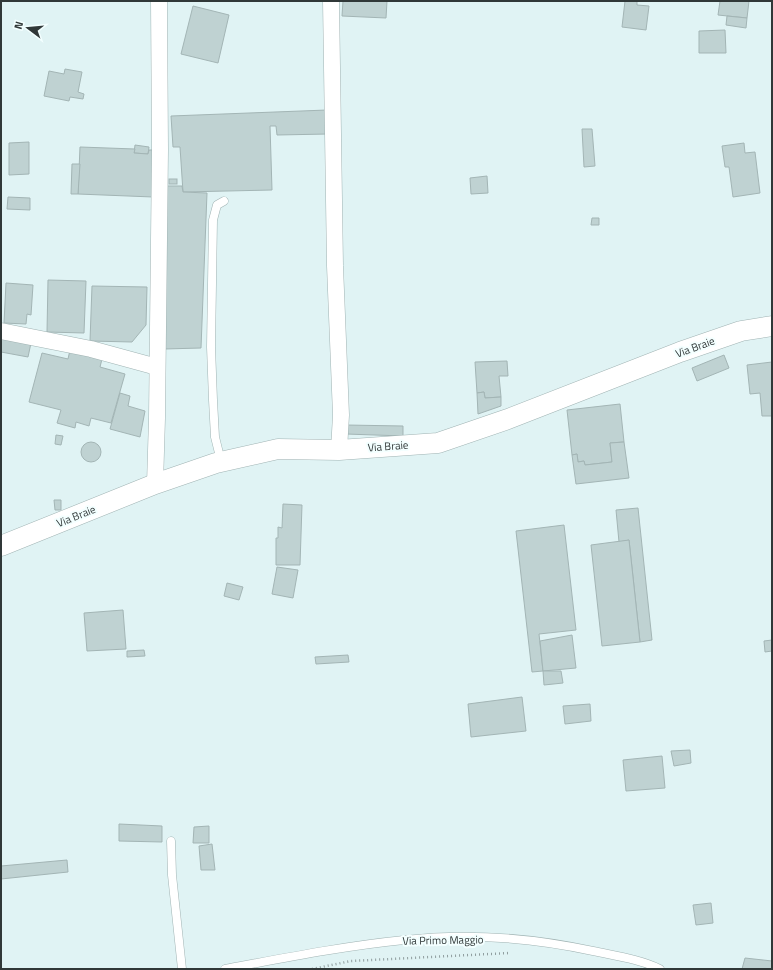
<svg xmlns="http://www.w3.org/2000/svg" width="773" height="970" font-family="'Titillium Web',sans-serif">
  <rect width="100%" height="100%" fill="#e0f3f4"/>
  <g fill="#bfd2d2" stroke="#a3b5b5">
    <polygon points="343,1 387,1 386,18 342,16"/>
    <polygon points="625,1 637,1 637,5 649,6 646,30 622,27"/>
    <polygon points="720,1 749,1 747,18 718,15"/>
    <polygon points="193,6 229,15 218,63 181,54"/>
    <polygon points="727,16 747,18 746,28 726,25"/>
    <polygon points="725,30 726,53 699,53 699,31"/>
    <polygon points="65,69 82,72 78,92 84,94 83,99 70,97 69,101 44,96 49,71 64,74"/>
    <polygon points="327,110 328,134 277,135 276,126 270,126 272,190 183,192 180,147 173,147 171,116"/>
    <polygon points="582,129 592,129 595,166 584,167"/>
    <polygon points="29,142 29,174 9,175 9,143"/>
    <polygon points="744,143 745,153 755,152 760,193 733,197 729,167 725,167 722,146"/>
    <polygon points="135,145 149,147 148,154 134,153"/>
    <polygon points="80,147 135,149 134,153 148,154 149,150 155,150 153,197 78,194"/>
    <polygon points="72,164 80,164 78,194 71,194"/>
    <polygon points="487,176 488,193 471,194 470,178"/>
    <rect x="169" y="179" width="8" height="5"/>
    <polygon points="167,186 182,186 183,192 207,193 201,348 164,349"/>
    <polygon points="8,197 30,198 30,210 7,209"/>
    <polygon points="592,218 599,218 599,225 591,225"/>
    <polygon points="48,280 86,281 84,333 47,332"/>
    <polygon points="6,283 33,285 31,315 27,314 26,324 4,323"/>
    <polygon points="92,286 147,287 146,325 132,342 90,341"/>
    <polygon points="1,337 31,343 28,357 1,352"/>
    <polygon points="70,350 102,359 100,367 125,374 111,423 91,418 89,426 76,422 75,428 57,423 61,410 29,402 42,353 68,359"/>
    <polygon points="724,355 729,368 697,381 692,368"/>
    <polygon points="507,361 508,376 499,376 501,397 485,398 484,392 477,393 475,362"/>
    <polygon points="772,362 772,416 762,416 760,393 750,394 747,365"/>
    <polygon points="484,392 485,398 501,397 501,406 478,414 477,393"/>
    <polygon points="120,393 130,396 128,406 145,411 140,437 110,429"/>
    <polygon points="620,404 624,442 610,443 612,462 585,465 584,461 578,462 577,454 572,455 567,410"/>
    <polygon points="346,425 403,426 403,436 346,434"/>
    <polygon points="56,435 63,436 61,445 55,444"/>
    <polygon points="624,442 629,478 576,484 572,455 577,454 578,462 584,461 585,465 612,462 610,443"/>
    <circle cx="91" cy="452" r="10"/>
    <polygon points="54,500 61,500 61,510 55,510"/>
    <polygon points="283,504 302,505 300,565 276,565 276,538 278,538 278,527 282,528"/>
    <polygon points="638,508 652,640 640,642 629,540 619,542 616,510"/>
    <polygon points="564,525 576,630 539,634 543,671 532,672 516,531"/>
    <polygon points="629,540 640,642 602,646 591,545"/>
    <polygon points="277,567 298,570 293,598 272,594"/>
    <polygon points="227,583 243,587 239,600 224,596"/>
    <polygon points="123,610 126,649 87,651 84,613"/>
    <polygon points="572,635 576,668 543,671 540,641"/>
    <polygon points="772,640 772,651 765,652 764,641"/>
    <polygon points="144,650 145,656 127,657 127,651"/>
    <polygon points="348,655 349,662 316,664 315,657"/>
    <polygon points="543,671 561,671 563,683 544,685"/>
    <polygon points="522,697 526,731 471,737 468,704"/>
    <polygon points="590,704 591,721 565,724 563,706"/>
    <polygon points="690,750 691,763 674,766 671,751"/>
    <polygon points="662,756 665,788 626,791 623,760"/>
    <polygon points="119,824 162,826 162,842 119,841"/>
    <polygon points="209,826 209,843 193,843 194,827"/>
    <polygon points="212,844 215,870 201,870 199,846"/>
    <polygon points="67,860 68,872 1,879 1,886 1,866"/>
    <polygon points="711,903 713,923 696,925 693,905"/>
    <polygon points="745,958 772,961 772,969 742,969"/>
  </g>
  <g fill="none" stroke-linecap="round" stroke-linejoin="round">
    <defs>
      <g id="service">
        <polyline points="221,461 215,437 213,400 211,347 213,220 217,205 224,201"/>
        <polyline points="171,841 172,875 182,969"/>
        <path d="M225,969C284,958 344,946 404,940C466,933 533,938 593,951C616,956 639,959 660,969"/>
      </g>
      <g id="minor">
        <polyline points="331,1 335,266 341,415 339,450"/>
        <polyline points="1,331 91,349 157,367"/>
        <polyline points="155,484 157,418 160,150 159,1"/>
      </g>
      <polyline id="tertiary" points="1,546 155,484 216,463 278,449 339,450 438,443 508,419 680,352 741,331 772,326"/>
    </defs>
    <use href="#service" stroke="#a0b3b3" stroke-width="9"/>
    <use href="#minor" stroke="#a0b3b3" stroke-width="17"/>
    <use href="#tertiary" stroke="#a0b3b3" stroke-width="21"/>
    <polyline stroke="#8f9d9e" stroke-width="2.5" stroke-dasharray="1 3" stroke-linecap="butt" points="312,969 351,961 510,953"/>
    <use href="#service" stroke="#fff" stroke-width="8"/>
    <use href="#minor" stroke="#fff" stroke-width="16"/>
    <use href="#tertiary" stroke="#fff" stroke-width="20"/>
  </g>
  <g text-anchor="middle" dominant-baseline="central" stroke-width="4" stroke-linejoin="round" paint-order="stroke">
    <g font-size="11" fill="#303838" stroke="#f3ffff">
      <text transform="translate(695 347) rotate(-20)">Via Braie</text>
      <text transform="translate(388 446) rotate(-4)">Via Braie</text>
      <text transform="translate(76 516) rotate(-22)">Via Braie</text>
      <text transform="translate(443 940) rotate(-1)">Via Primo Maggio</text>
    </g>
  </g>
  <rect width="773" height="970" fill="none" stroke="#303838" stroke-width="4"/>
  <g transform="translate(28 28) rotate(286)" stroke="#f3ffff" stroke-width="3" paint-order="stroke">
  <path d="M0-3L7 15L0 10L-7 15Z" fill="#303838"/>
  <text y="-6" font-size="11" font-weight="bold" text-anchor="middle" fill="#303838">N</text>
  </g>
</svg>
